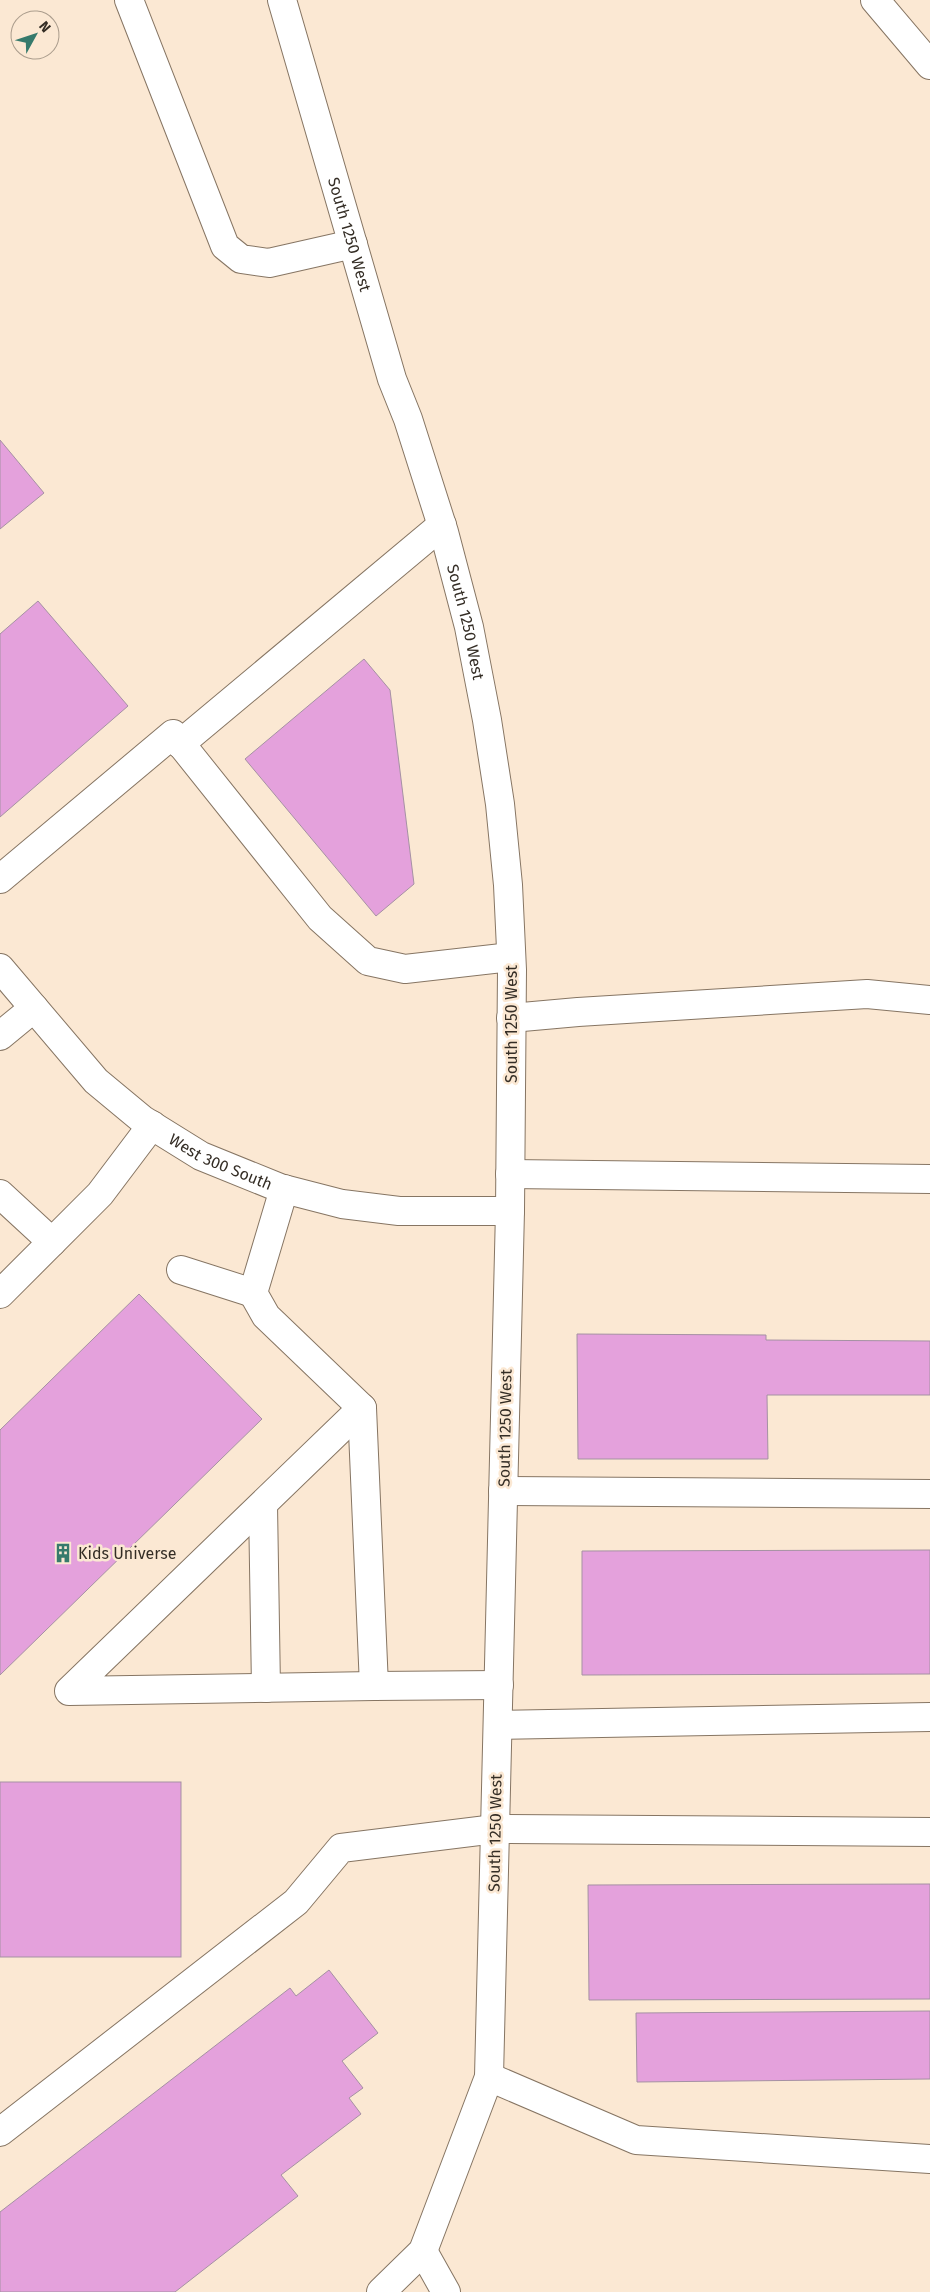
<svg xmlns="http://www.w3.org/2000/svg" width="930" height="2292" font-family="'Fira Sans',sans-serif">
  <rect width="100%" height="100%" fill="#fbe8d3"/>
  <g fill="#e4a1dc" stroke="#a591a3">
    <polygon points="0,440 44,493 0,529"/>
    <polygon points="38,601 128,706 0,817 0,634"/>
    <polygon points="364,659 390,690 414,884 376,916 245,759"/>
    <polygon points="139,1294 262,1419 0,1675 0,1430"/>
    <polygon points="577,1334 766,1335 766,1340 930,1341 930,1395 767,1395 768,1459 578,1459"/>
    <polygon points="930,1550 930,1674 582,1675 582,1551"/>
    <rect x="0" y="1782" width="181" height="175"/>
    <polygon points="930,1884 930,1999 589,2000 588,1885"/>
    <polygon points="329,1970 378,2033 342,2061 363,2088 349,2098 361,2114 281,2175 298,2196 175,2292 0,2292 0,2212 290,1988 296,1996"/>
    <polygon points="930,2011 930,2079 637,2082 636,2013"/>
  </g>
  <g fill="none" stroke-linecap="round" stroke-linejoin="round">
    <defs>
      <g id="minor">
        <polyline points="129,0 225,246 241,259 269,263 353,244"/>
        <path id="s1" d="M282,0L392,379L408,419L444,532L469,627L487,720L500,804L508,885L512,970L510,1211L489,2077L423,2251L381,2292"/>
        <polyline points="875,0 930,65"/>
        <polyline points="180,744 442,525"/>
        <polyline points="0,879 173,734 320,918 368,961 405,969 511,957"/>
        <path id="s2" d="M0,968L96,1081L143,1120L201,1156L280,1188L342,1204L399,1211H510"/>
        <polyline points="511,1018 578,1012 867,994 930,1000"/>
        <polyline points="0,1036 34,1008"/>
        <polyline points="510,1174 930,1179"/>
        <polyline points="284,1189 253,1293 266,1316 362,1408 374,1686 499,1685"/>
        <polyline points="0,1194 52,1242"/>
        <polyline points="181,1270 253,1293"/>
        <polyline points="0,1294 100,1194 152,1125"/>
        <polyline points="362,1408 69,1691 374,1686"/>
        <polyline points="503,1491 930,1494"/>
        <polyline points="263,1505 266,1688"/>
        <polyline points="498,1725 930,1717"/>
        <polyline points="489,2077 636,2140 930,2159"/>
        <polyline points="0,2132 296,1902 341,1848 495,1829 930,1832"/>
        <polyline points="423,2251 446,2292"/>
      </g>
    </defs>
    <use href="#minor" stroke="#867563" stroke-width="30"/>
    <use href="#minor" stroke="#fff" stroke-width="28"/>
  </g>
  <defs>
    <symbol id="building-bare" viewBox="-9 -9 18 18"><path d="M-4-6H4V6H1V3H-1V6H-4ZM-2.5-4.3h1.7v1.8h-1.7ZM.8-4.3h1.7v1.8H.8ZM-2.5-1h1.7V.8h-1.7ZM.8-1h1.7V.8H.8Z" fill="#367a6c" stroke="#fbe8d3" stroke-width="2.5" paint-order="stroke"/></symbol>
  </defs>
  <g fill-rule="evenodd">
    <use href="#building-bare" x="49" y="1539" width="28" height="28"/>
  </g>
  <g text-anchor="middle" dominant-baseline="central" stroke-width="5" stroke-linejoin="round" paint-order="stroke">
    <g font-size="16" fill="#342d25" stroke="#fbe8d3">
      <text stroke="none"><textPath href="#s1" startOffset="244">South 1250 West</textPath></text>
      <text stroke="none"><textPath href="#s1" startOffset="649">South 1250 West</textPath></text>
      <text transform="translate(511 1024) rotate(-90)">South 1250 West</text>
      <text stroke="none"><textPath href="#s2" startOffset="298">West 300 South</textPath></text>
      <text transform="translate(505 1428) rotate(-89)">South 1250 West</text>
      <text transform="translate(495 1833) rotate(-89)">South 1250 West</text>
    </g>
    <g font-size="16" fill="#342d25" stroke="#fbe8d3" text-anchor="start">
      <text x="78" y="1553">Kids Universe</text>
    </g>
  </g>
  <g transform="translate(35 35) rotate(50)"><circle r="24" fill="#fbe8d3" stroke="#ab9d8d"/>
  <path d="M0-4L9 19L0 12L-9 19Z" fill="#367a6c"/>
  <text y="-8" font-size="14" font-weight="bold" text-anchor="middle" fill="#342d25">N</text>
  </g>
</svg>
